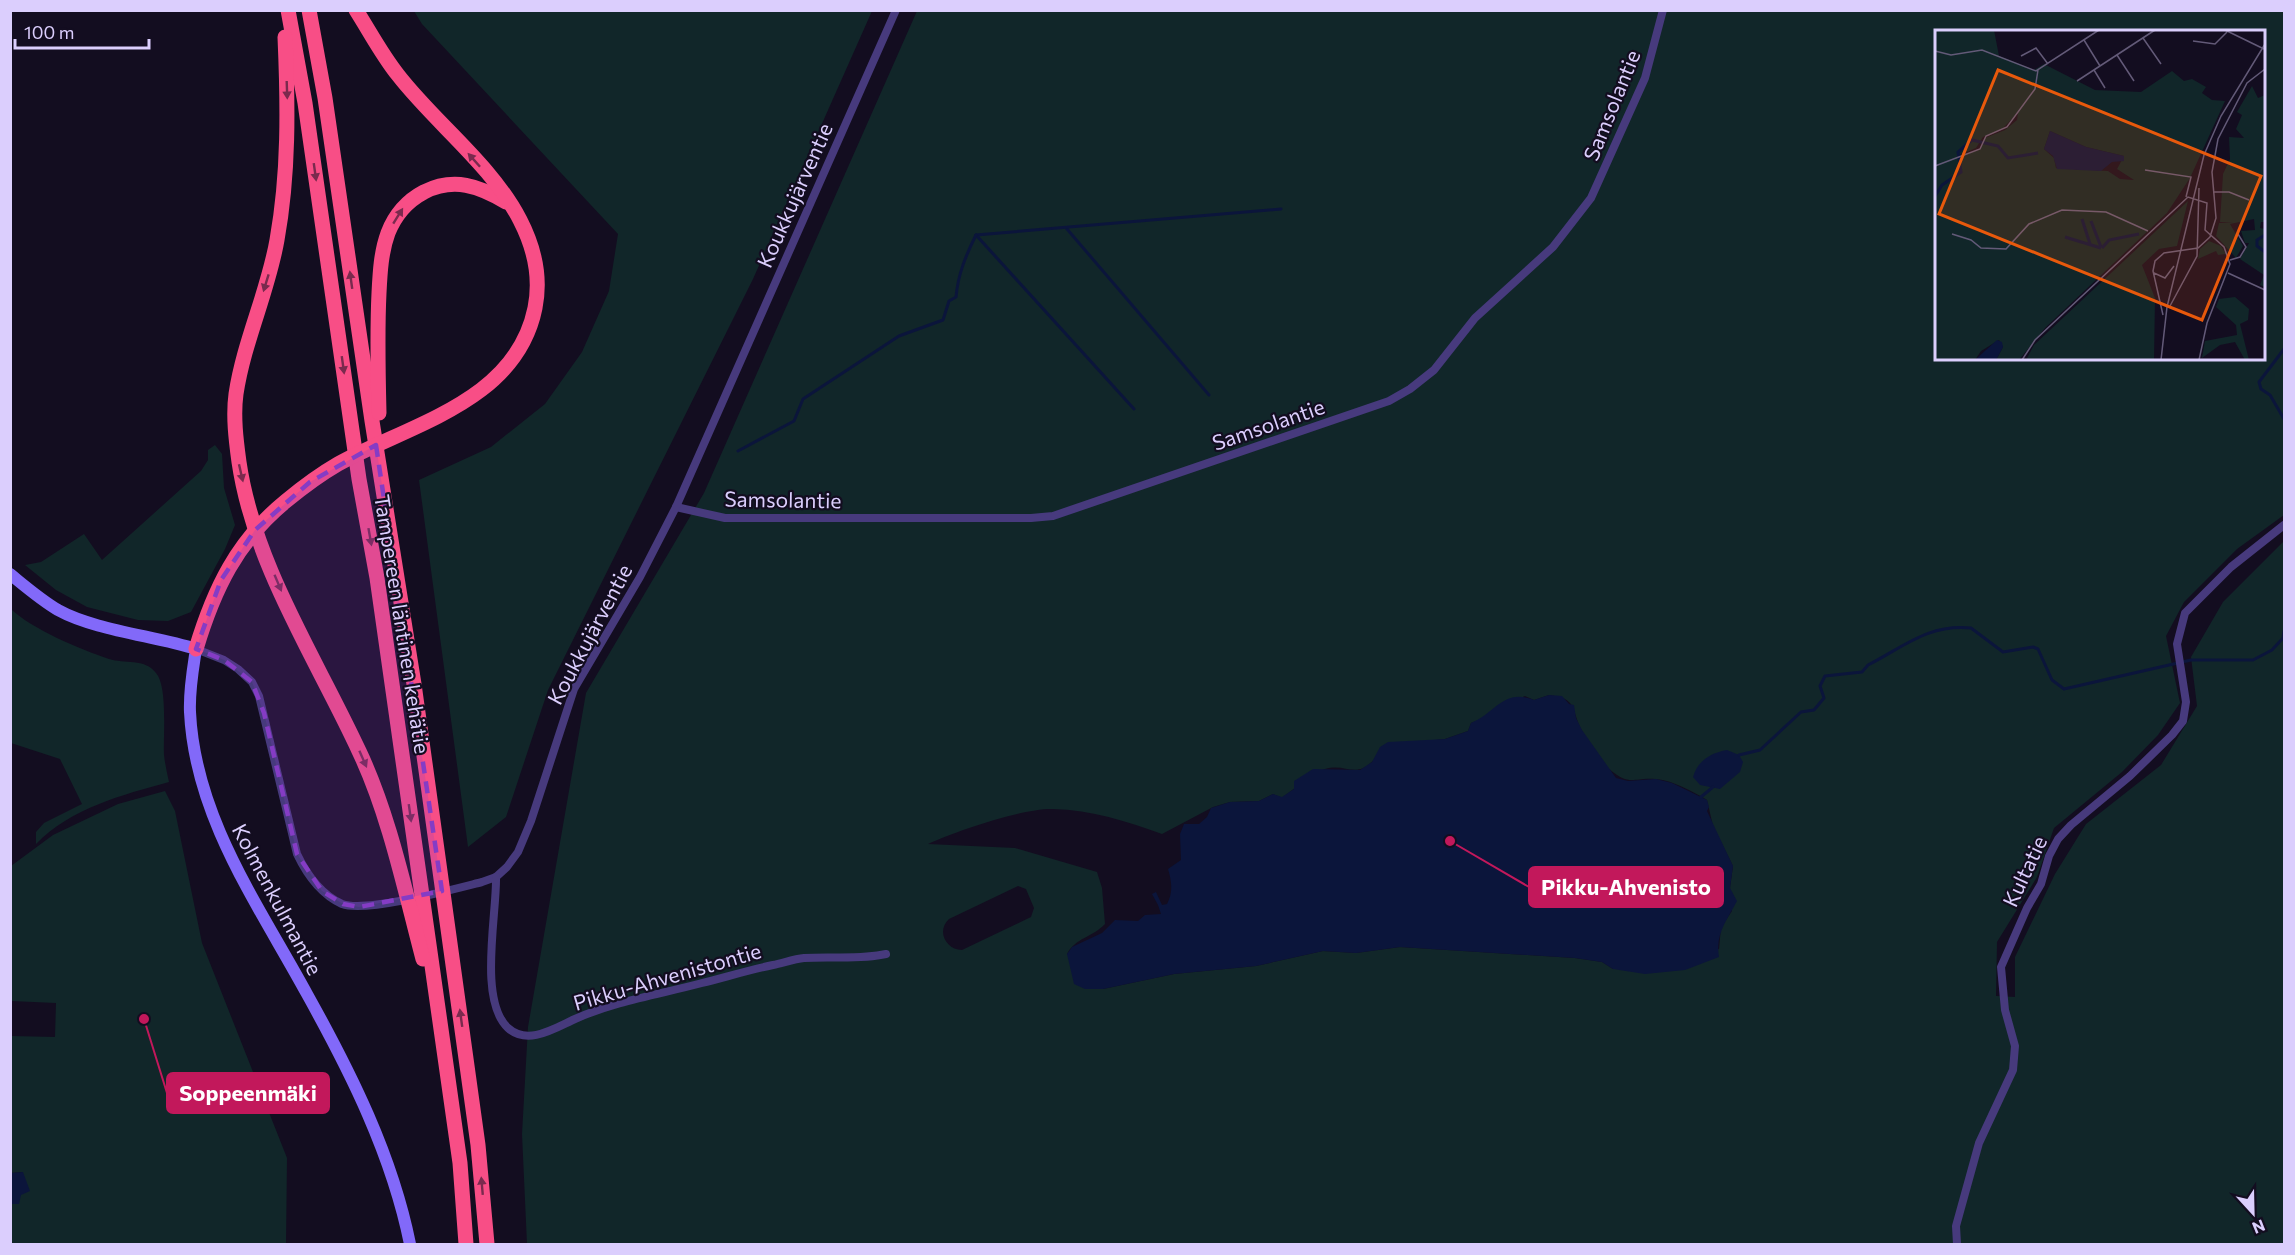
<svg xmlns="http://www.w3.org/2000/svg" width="2295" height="1255" font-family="Commissioner,sans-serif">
  <rect width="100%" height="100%" fill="#130d20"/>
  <g fill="#112629" fill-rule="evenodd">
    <polygon points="414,11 872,11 753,279 548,690 506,817 468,847 419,480 491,447 545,404 582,352 609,291 618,234 422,24"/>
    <path d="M917,11H2284V515L2237,549L2184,602L2166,636L2180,703L2158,735L2122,772L2054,828L2037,877L1997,942L1996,996L2015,997V957L2055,874L2086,824L2161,765L2197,706L2191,657L2223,602L2284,541V1244H527L522,1134L528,1027L586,693L704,493ZM1936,32H2264V358H1936ZM1549,695C1578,698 1571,710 1582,731C1589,742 1599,761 1609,769C1631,787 1632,777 1656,779C1674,781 1692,791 1707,800L1713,826L1733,866L1730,888L1732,911L1721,927L1719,949L1613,969L1602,962L1575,958L1400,947L1356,953L1323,951L1256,966L1174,974L1103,989L1067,954C1075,938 1093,937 1105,924L1102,888L1097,872L1015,848L928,844C956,831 1023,808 1053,809C1092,810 1126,821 1162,834L1213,807L1230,802L1259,801L1273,794L1282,798C1291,791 1315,772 1325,769C1348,762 1358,783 1379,753L1417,742L1445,739L1468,731L1471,723L1482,719L1494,709L1525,696L1534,700ZM1018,886L1026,889L1034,908L1031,917L962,950C946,950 936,931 949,919Z"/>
    <polygon points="215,445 222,454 224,488 235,525 225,549 191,612 168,621 138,620 87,607 56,590 25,565 41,562 84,534 102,560 201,471 208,460 208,450"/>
    <path d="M10,608C31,629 80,649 109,659C124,664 145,658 156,673C168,687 163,736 164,755C165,764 167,773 169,782C122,795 71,808 36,844V832L44,823L82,804L60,759L11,743Z"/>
    <polygon points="165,791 175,811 202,943 287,1158 286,1244 11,1244 10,1203 23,1172 11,1173 11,1036 55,1037 56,1003 11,1001 11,866 53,835 118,804"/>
  </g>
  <g fill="#0b153b">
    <path d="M1549,695L1562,696L1569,704L1574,705L1576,718L1582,730L1616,778L1628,781L1656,779L1672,783L1707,800L1709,807L1707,811L1733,866L1730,888L1737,901C1727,920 1715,934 1719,957L1685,970L1645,974L1613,969L1602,962L1575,958L1400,947L1356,953L1323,951L1256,966L1174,974L1103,989H1085L1074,984L1067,954L1072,947L1102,933L1115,920L1138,921L1145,915L1161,914L1158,905L1152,894L1156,892L1162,905L1167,904C1173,893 1172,882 1168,869L1181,860L1180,834L1184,824H1199L1207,817L1211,808L1230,802L1259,801L1273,794L1282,797L1294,789V781L1313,769L1360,770L1372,762L1380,747L1388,742L1445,739L1468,731L1471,723C1496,713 1503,688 1534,700Z"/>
    <path d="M1727,750L1739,755L1743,762L1740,772L1720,789L1700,785L1693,777C1698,760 1711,753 1727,750Z"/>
    <polygon points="23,1172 30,1191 21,1195 19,1204 11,1204 11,1173"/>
  </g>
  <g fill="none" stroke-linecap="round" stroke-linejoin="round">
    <g stroke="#0b153b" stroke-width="3">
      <polyline points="1067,229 1209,395"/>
      <polyline points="976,235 1281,209"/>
      <polyline points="976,235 1134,409"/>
      <polyline points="2284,349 2259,382 2261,389 2270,395 2284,419"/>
      <path d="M738,451L794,421L803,399L899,336L943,320L949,301L956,297C958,274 966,255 976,235"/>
      <path d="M1739,755L1760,750L1801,712L1814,710L1824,698L1820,686L1825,676L1862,672L1868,665C1905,646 1928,624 1971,628L2003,652L2033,647L2038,649L2052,680L2064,689L2191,660H2253L2272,650L2283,638L2284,631"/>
      <polyline points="1701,797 1713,787"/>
    </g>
    <g stroke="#473a7d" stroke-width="8">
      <polyline points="676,507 725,518 1031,518 1053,516 1389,401 1410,389 1434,370 1475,318 1553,247 1591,198 1645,78 1663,10"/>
      <path d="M196,649L224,660L238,669L252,682L259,696L297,854C307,875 320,894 342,904C366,913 454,889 482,882L496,877L507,867L518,852L531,821L574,689L640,577L676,507L896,10"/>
      <path d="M496,877C497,914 478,1000 508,1028C528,1046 555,1028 575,1019C615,1001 661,994 702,983C726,977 749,970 773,965C783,963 794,959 804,958C832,956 859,960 886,954"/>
      <polyline points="1957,1244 1956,1226 1979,1143 2013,1070 2015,1046 2005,1010 2001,967 2027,908 2041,884 2049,856 2058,839 2071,825 2130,776 2172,735 2183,721 2186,702 2177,644 2185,613 2231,567 2284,525"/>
    </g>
    <path stroke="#8269f9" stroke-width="12" d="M10,574C26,587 41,600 58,610C94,630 155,636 196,649C193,669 189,690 190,712C195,817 258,904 307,994C351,1073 392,1155 410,1244"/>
    <g stroke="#f84e86" stroke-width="15">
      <polyline points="288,10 305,103 359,479 377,578 460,1163 466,1244"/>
      <polyline points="309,10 325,98 372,421 414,684 478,1145 487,1244"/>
      <path d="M285,37C288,106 289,173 277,240C268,292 244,341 236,394C233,416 236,440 239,462C254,565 316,658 359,751C389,814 405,891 423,959"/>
      <path d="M379,413C378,373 377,333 379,293C380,273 381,252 388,233C395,215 407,201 424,192C454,177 479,186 506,202"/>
      <path d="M196,649C214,589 237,541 286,501C303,487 319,475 338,464C410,424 516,402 535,308C541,278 534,247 520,220C491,164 436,124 398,75C382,55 370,32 356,10"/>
    </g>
  </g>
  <defs><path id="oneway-solid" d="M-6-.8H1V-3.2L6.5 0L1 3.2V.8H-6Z" transform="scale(1.5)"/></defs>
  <g fill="#7a2a4e">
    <use href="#oneway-solid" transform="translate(287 90) rotate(88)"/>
    <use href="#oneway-solid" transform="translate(474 160) rotate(-132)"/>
    <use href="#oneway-solid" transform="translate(315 172) rotate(82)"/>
    <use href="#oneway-solid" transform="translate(398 216) rotate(-58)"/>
    <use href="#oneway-solid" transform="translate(351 280) rotate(-98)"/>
    <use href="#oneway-solid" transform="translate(266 283) rotate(107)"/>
    <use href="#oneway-solid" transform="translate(343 365) rotate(82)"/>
    <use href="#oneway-solid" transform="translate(241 473) rotate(77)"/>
    <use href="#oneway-solid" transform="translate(370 537) rotate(80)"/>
    <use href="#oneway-solid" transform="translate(278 583) rotate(67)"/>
    <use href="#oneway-solid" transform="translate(363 759) rotate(66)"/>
    <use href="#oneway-solid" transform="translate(410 813) rotate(82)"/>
    <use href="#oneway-solid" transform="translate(461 1018) rotate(-98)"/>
    <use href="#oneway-solid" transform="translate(482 1186) rotate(-95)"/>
  </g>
  <path fill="#853cc5" fill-opacity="0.2" stroke="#853cc5" stroke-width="4.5" stroke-dasharray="12 8" stroke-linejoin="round" d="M376,445L442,891L359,907L343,904L322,891L297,854L264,713L252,682L224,660L196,649L221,580L255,530L310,482Z"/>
  <g text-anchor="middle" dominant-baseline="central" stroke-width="4.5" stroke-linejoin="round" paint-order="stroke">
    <g font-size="21" fill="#dbcefd" stroke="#130d20">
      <text transform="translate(1611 105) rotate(-68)">Samsolantie</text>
      <text transform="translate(794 195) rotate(-66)">Koukkujärventie</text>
      <text transform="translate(1268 424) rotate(-19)">Samsolantie</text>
      <text transform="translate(783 499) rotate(1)">Samsolantie</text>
      <text transform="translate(403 624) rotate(81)">Tampereen läntinen kehätie</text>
      <text transform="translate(589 634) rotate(-62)">Koukkujärventie</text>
      <text transform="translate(2024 871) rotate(-65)">Kultatie</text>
      <text transform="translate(278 899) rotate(62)">Kolmenkulmantie</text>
      <text transform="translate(667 976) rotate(-16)">Pikku-Ahvenistontie</text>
    </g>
  </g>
  <g transform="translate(1935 30)">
    <rect width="330" height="330" fill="#130d20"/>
    <path d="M0,0H59L64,26L99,40L109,34L160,60L206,62L237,41L249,51L257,49L271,57L267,63L277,70L290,71L255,148L232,183L110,298L84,330H61L68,317L64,310L46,321L40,330H0ZM83,83L82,90L70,100L50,108L45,120L22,126L41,118L48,107L67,99ZM115,101L151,117L189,126L182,139L199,150L185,149L173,141L121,138L119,128L109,119ZM317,56L323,68L330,65V192H326L325,198L330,199V257L325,255L329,245L305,229L314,213H310L306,201L320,200L319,189L295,194L308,216L301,228L281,206L284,193H298L285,192L288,144L295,129L294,107L309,108L301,99L307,85L302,82ZM253,171L242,216L224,219L207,235L220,268L219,330H91L99,315ZM274,211L286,216L291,224L283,225L281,221L263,229L265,219ZM300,267L314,279L313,290L305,294L314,330H310L300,312L285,315L267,328L270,311L302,305L301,295L281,277L284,269Z" fill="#112629" fill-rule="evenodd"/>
    <path d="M115,101L151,117L189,126V131L177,132L166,141L122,139L118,126L109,119ZM62,310L67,312L68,317L61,330H40Z" fill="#0b153b"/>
    <path fill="none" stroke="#0b153b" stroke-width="3" d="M0,166L7,155L26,142L23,122L37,110L63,116L73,128L103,123M147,189L155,214M156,191L166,217M330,205L322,210V216L330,222M130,207L166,218M167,218L174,210L204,204"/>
    <path fill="none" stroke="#635a78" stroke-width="1.5" d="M290,0L329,19M208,8L226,34M149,10L165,36M258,11L280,14L292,2M0,21L16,25L47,20L101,41L164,0M182,25L199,51M86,26L101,18L113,34M159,40L170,58M142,51L220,0M0,136L45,119L51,106L72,97L100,59L103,40M210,140L256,147L251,167M278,162H294L314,170M17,204L36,210L46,218L71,219L94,194L127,180L171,182L213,201M275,207L281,188L277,142L283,109L312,53L330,39M295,230L305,227L311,217L303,204M219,243L230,248L239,236M293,243L330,260M235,276L262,226L264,158M228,285L218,241L220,231L229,223L263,218L275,207M87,330L100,310L253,167L272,173L270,200L289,217L295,234L272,293L264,330M226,330L232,277L269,125L286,86L330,14"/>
    <path fill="#e8590c" fill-opacity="0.15" stroke="#e8590c" stroke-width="3" d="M63,40L326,146L267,290L4,184Z"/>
    <rect width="330" height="330" fill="none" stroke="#dbcefd" stroke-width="3"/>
  </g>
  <path fill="none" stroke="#c2185b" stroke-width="2" d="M1450 841L1529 887M144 1019L167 1093"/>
  <g fill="#c2185b" stroke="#130d20" stroke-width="2">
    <circle cx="1450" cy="841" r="6"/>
    <circle cx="144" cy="1019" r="6"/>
  </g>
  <g fill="#c2185b" stroke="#c2185b" stroke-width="2">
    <rect x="1529" y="867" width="194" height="40" rx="6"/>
    <rect x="167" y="1073" width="162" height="40" rx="6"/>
  </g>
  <g font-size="22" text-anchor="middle" font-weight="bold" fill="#fff">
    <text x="1626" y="895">Pikku-Ahvenisto</text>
    <text x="248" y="1101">Soppeenmäki</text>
  </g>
  <rect width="2295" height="1255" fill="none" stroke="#dbcefd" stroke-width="24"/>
  <g transform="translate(2253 1213) rotate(158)" stroke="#130d20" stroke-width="4.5" paint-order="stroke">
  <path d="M0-4.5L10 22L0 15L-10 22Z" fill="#dbcefd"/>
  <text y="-9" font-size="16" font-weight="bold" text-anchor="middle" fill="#dbcefd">N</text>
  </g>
  <path d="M15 39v9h134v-9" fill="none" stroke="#dbcefd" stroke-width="3"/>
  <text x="24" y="39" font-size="18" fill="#dbcefd" stroke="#130d20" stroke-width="4.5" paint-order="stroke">100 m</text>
</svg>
